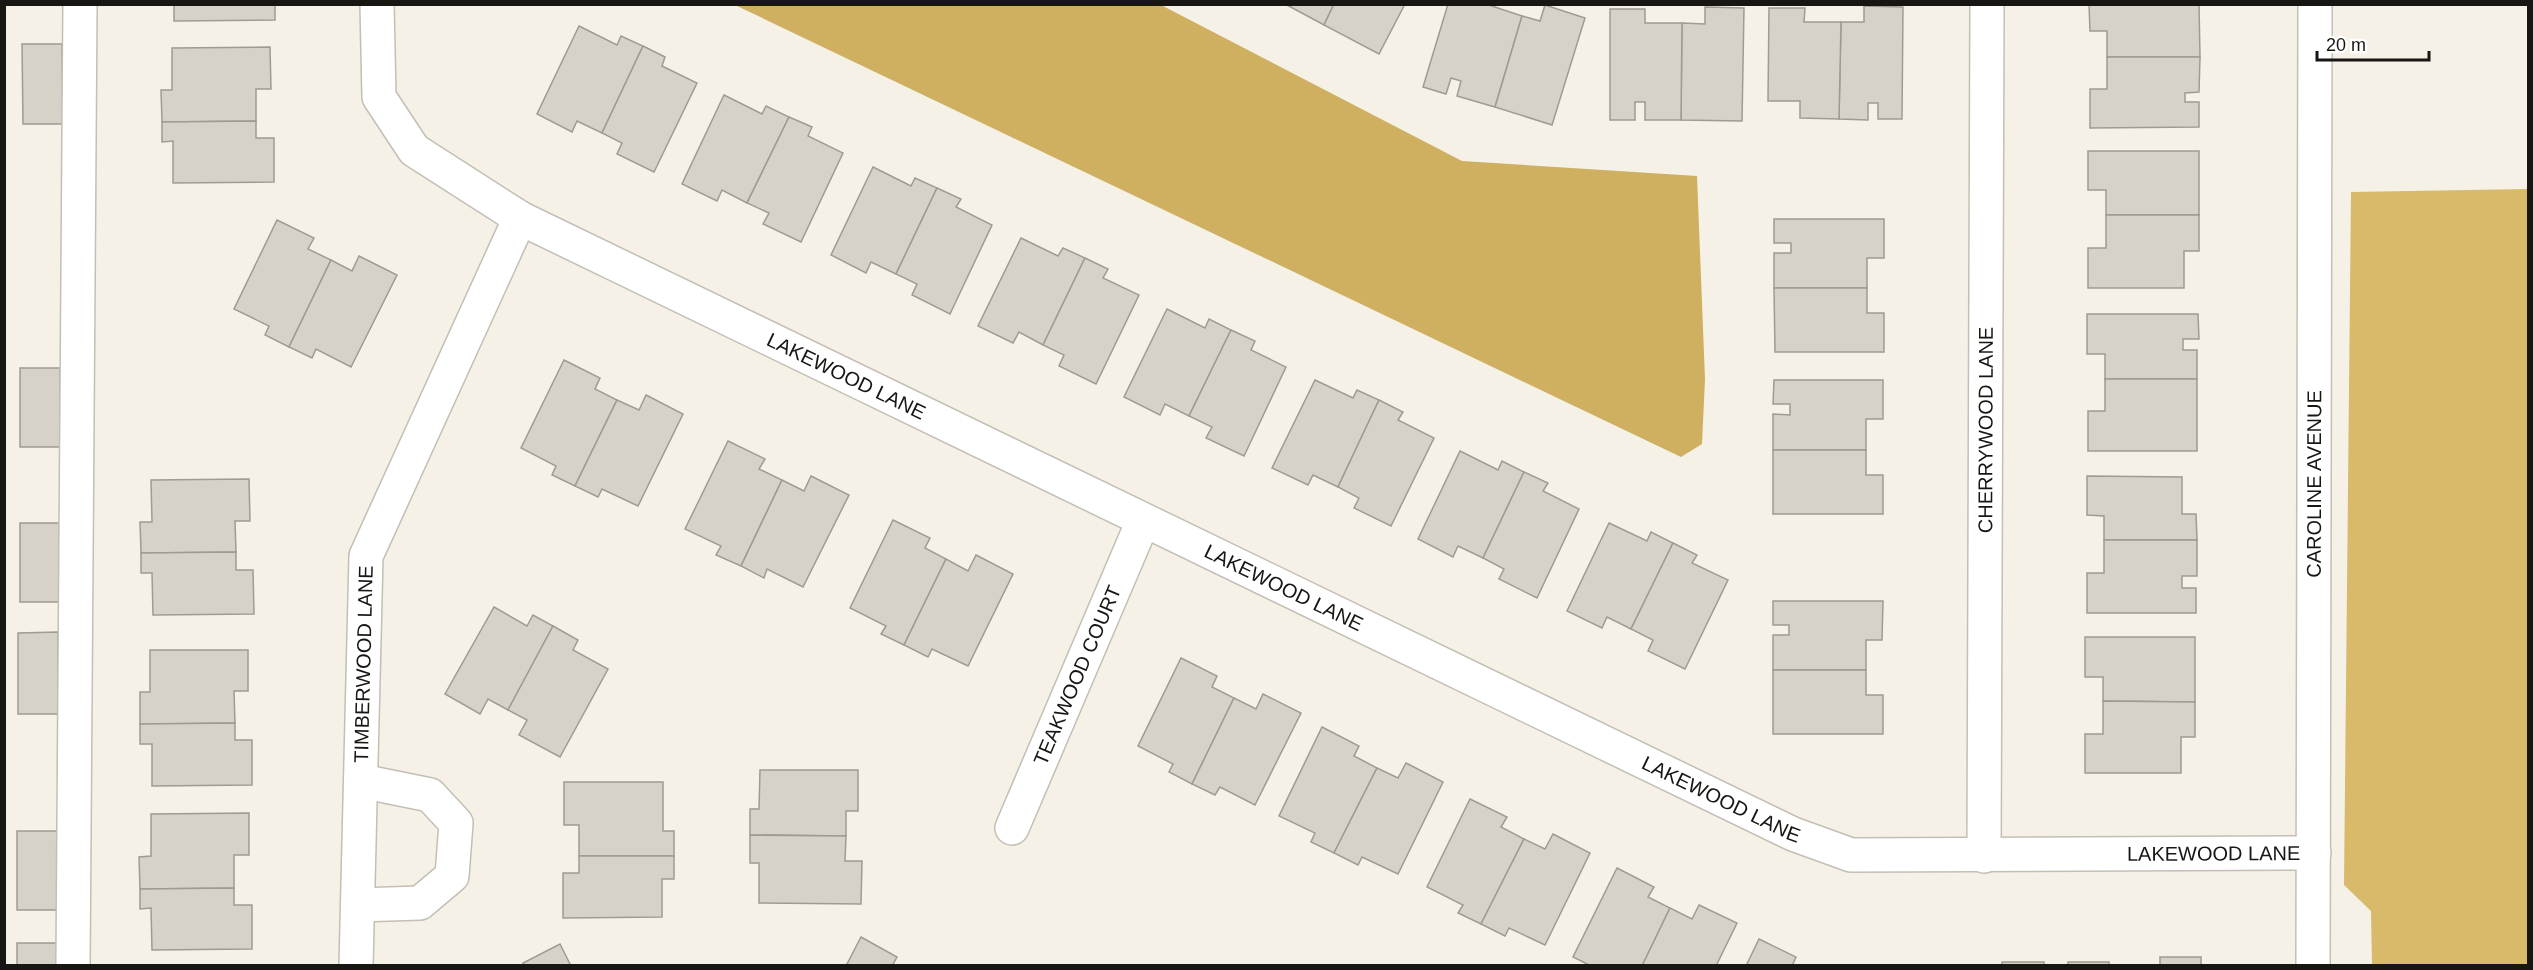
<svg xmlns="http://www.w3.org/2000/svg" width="2533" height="970" font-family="Helvetica,sans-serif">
  <rect width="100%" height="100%" fill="#f5f1e7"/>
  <polygon fill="#d9b96a" points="2528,189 2528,965 2372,965 2371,911 2344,885 2351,192"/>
  <polygon fill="#cfaf60" points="735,5 1161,5 1462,161 1697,176 1705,379 1702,444 1681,457"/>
  <g fill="#d7d2c8" stroke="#9f9b92" stroke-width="1.5">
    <polygon points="174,4 275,4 275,20 174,21"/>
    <polygon points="1285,4 1334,4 1324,25"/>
    <polygon points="1334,4 1405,4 1379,54 1324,25"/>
    <polygon points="1448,4 1486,4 1522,16 1495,107 1457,96 1461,81 1451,78 1446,94 1423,87"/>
    <polygon points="2089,4 2199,4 2200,57 2107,57 2107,31 2090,31"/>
    <polygon points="1545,5 1585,18 1552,125 1495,107 1522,16 1540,21"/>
    <polygon points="1864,6 1903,7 1902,119 1878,119 1878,103 1868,103 1868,120 1839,119 1841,22 1864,22"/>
    <polygon points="1705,7 1744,8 1742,121 1681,120 1682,23 1705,24"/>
    <polygon points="1769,8 1805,8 1804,22 1841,22 1839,119 1800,118 1800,101 1768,101"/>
    <polygon points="1610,9 1645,9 1645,23 1682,23 1681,120 1645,120 1645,102 1635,102 1635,120 1610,120"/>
    <polygon points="579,26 617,45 621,36 643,46 602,133 577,121 572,132 537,114"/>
    <polygon points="22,44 62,44 63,124 23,124"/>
    <polygon points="643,46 665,57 662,66 697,83 654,172 617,154 622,143 602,133"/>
    <polygon points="270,47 271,89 256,89 256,121 162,122 161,90 172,90 172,48"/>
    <polygon points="2107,57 2200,57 2199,92 2185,93 2185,102 2199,102 2199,127 2090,128 2090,89 2107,89"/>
    <polygon points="724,95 762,114 766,106 789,117 747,203 722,190 717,201 682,184"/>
    <polygon points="789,117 812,127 808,136 843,153 801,242 763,224 769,213 747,203"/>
    <polygon points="256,121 256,138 274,138 274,182 173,183 173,141 162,142 162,122"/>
    <polygon points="2088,151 2199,151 2199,215 2106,215 2106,190 2088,190"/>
    <polygon points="873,167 911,186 915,178 937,188 896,274 871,262 866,273 831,255"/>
    <polygon points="937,188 961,199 956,207 992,225 950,314 912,295 917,284 896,274"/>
    <polygon points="2106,215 2199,215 2199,251 2184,251 2184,288 2088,288 2088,248 2106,248"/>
    <polygon points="1774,219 1884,219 1884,258 1867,258 1867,288 1774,288 1774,253 1791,253 1791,243 1774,243"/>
    <polygon points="277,220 314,238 308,249 331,260 289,347 265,335 269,326 234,309"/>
    <polygon points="1021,238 1058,256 1063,248 1085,258 1043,345 1019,332 1013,343 978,326"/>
    <polygon points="359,256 397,275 351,367 316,349 312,358 289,347 331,260 352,271"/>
    <polygon points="1085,258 1108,269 1103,278 1139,295 1096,384 1059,366 1064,355 1043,345"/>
    <polygon points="1774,288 1867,288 1867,313 1884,313 1884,352 1775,352"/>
    <polygon points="1167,309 1205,328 1209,319 1231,330 1189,416 1165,404 1160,415 1124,397"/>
    <polygon points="2087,314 2198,314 2199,339 2183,339 2183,350 2197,350 2197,379 2105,379 2105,354 2087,354"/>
    <polygon points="1231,330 1255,341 1251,350 1286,367 1244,456 1206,438 1212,427 1189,416"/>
    <polygon points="564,360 600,378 595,389 617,400 575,486 552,475 556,466 521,448"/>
    <rect x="20" y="368" width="40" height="79"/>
    <polygon points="2105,379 2197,379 2197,451 2088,451 2088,411 2105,411"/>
    <polygon points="1315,380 1353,398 1357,390 1379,400 1338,487 1313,475 1308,485 1272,468"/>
    <polygon points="1774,380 1883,380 1883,419 1866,419 1866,450 1773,450 1773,414 1790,415 1790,404 1773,404"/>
    <polygon points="646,395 683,414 638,506 602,489 598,497 575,486 617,400 639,410"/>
    <polygon points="1379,400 1403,412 1398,420 1434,438 1391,526 1354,508 1359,498 1338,487"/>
    <polygon points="728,441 765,459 759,469 782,480 741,566 716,555 721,546 685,529"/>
    <polygon points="1773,450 1866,450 1866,475 1883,475 1883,514 1773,514"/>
    <polygon points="1460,451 1498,470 1502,461 1524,472 1483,558 1458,546 1453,557 1418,539"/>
    <polygon points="1524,472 1548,483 1543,491 1579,509 1537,598 1499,579 1504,569 1483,558"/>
    <polygon points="811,476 849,495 803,587 767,569 764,578 741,566 782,480 804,491"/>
    <polygon points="2087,476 2182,477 2182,514 2196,514 2197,540 2104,540 2104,516 2087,515"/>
    <polygon points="249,479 250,521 235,521 236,552 141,553 140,522 152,522 151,480"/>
    <polygon points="893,520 930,538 925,548 946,559 904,645 881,634 886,626 850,608"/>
    <rect x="20" y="523" width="40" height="79"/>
    <polygon points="1609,523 1647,541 1651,532 1673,543 1631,629 1607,617 1602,628 1567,611"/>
    <polygon points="2104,540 2197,540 2197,576 2182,576 2182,588 2196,588 2196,613 2087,613 2087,573 2104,573"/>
    <polygon points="1673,543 1697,555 1692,563 1728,580 1685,669 1648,651 1653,640 1631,629"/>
    <polygon points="236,552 236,570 253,570 254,614 153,615 152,573 141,573 141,553"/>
    <polygon points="976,555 1013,574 968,666 932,649 928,657 904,645 946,559 968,571"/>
    <polygon points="1773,601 1883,601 1882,640 1866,640 1866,670 1773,670 1773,635 1789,635 1789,625 1773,625"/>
    <polygon points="494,607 527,626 533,615 553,626 508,710 488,699 480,714 445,694"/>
    <polygon points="553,626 578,640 573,650 608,669 560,757 519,735 527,720 508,710"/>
    <polygon points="58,632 58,714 18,714 18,633"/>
    <polygon points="2085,637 2195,637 2195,702 2103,701 2103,677 2085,677"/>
    <polygon points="150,650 248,650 248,691 234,691 235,723 140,724 140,692 150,692"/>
    <polygon points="1181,658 1217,676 1212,687 1234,698 1192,784 1169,772 1173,764 1138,746"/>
    <polygon points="1773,670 1866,670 1866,695 1883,695 1883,734 1773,734"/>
    <polygon points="1263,694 1301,713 1255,805 1220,787 1215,795 1192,784 1234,698 1256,709"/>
    <polygon points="2103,701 2195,702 2195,737 2181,737 2181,773 2085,773 2085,734 2103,734"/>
    <polygon points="235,723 235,740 252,740 252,785 152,786 152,744 140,744 140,724"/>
    <polygon points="1322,727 1359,746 1354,756 1377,768 1334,853 1311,842 1315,833 1279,816"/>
    <polygon points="1406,763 1443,782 1398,874 1362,857 1358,865 1334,853 1377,768 1398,778"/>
    <polygon points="760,770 858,770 858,811 846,811 846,836 750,835 750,809 759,809"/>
    <polygon points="564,782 663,782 663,831 674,831 674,856 579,856 579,825 564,825"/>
    <polygon points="1470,799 1507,817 1501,827 1524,839 1481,924 1458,913 1463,905 1427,887"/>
    <polygon points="249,813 249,855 234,855 234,888 140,889 139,857 151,856 151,814"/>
    <polygon points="17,831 57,831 58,910 17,910"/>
    <polygon points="1553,834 1590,853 1545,945 1509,928 1505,936 1481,924 1524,839 1545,849"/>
    <polygon points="750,835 846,836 845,861 862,861 861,904 759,903 759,863 750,863"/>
    <polygon points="579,856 674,856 674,879 662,879 662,917 563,918 563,873 579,873"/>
    <polygon points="1617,868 1654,887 1648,897 1670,908 1642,966 1591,966 1573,957"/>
    <polygon points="234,888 234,905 252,905 252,949 152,950 151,908 140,909 140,889"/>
    <polygon points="1699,905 1737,923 1716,966 1642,966 1670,908 1692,919"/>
    <polygon points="861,937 897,957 892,966 846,966"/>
    <polygon points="1759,939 1796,957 1792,966 1746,966"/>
    <rect x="17" y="943" width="40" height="23"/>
    <polygon points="560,944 571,966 525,966 523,963"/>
    <rect x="2160" y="957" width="41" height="9"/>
    <rect x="2002" y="962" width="42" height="4"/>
    <rect x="2068" y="962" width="41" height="4"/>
  </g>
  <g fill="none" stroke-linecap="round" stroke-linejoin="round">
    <defs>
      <g id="minor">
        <path id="s1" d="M377,4L379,97L414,150L520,218L1793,834L1851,855L2314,853"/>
        <path id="s2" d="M1012,828L1143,521"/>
        <path id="s3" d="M1984,856L1987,4"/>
        <polyline points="358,905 420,903 452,876 456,823 430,795 361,781"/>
        <polyline points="73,966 80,4"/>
        <path id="s4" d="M356,966L366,556L520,218"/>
        <path id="s5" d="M2313,966L2315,4"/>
      </g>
    </defs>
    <use href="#minor" stroke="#c3bfb5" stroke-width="36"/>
    <use href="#minor" stroke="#fff" stroke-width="33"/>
  </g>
  <g text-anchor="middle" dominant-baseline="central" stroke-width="5" stroke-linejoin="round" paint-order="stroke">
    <g font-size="20" fill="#181613" stroke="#fff">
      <text stroke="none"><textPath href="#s1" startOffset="645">LAKEWOOD LANE</textPath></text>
      <text stroke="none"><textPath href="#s3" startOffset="426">CHERRYWOOD LANE</textPath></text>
      <text stroke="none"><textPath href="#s5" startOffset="482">CAROLINE AVENUE</textPath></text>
      <text stroke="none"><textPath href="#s1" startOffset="1131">LAKEWOOD LANE</textPath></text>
      <text stroke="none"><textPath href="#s4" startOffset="302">TIMBERWOOD LANE</textPath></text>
      <text stroke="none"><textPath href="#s2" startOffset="166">TEAKWOOD COURT</textPath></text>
      <text stroke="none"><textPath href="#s1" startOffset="1617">LAKEWOOD LANE</textPath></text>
      <text stroke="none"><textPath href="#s1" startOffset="2121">LAKEWOOD LANE</textPath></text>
    </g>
  </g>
  <rect width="2533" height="970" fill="none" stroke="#181613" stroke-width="12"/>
  <path d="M2317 51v9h112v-9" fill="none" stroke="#181613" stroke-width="3"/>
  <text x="2326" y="51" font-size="18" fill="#181613" stroke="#ffffff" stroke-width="4.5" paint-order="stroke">20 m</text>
</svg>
